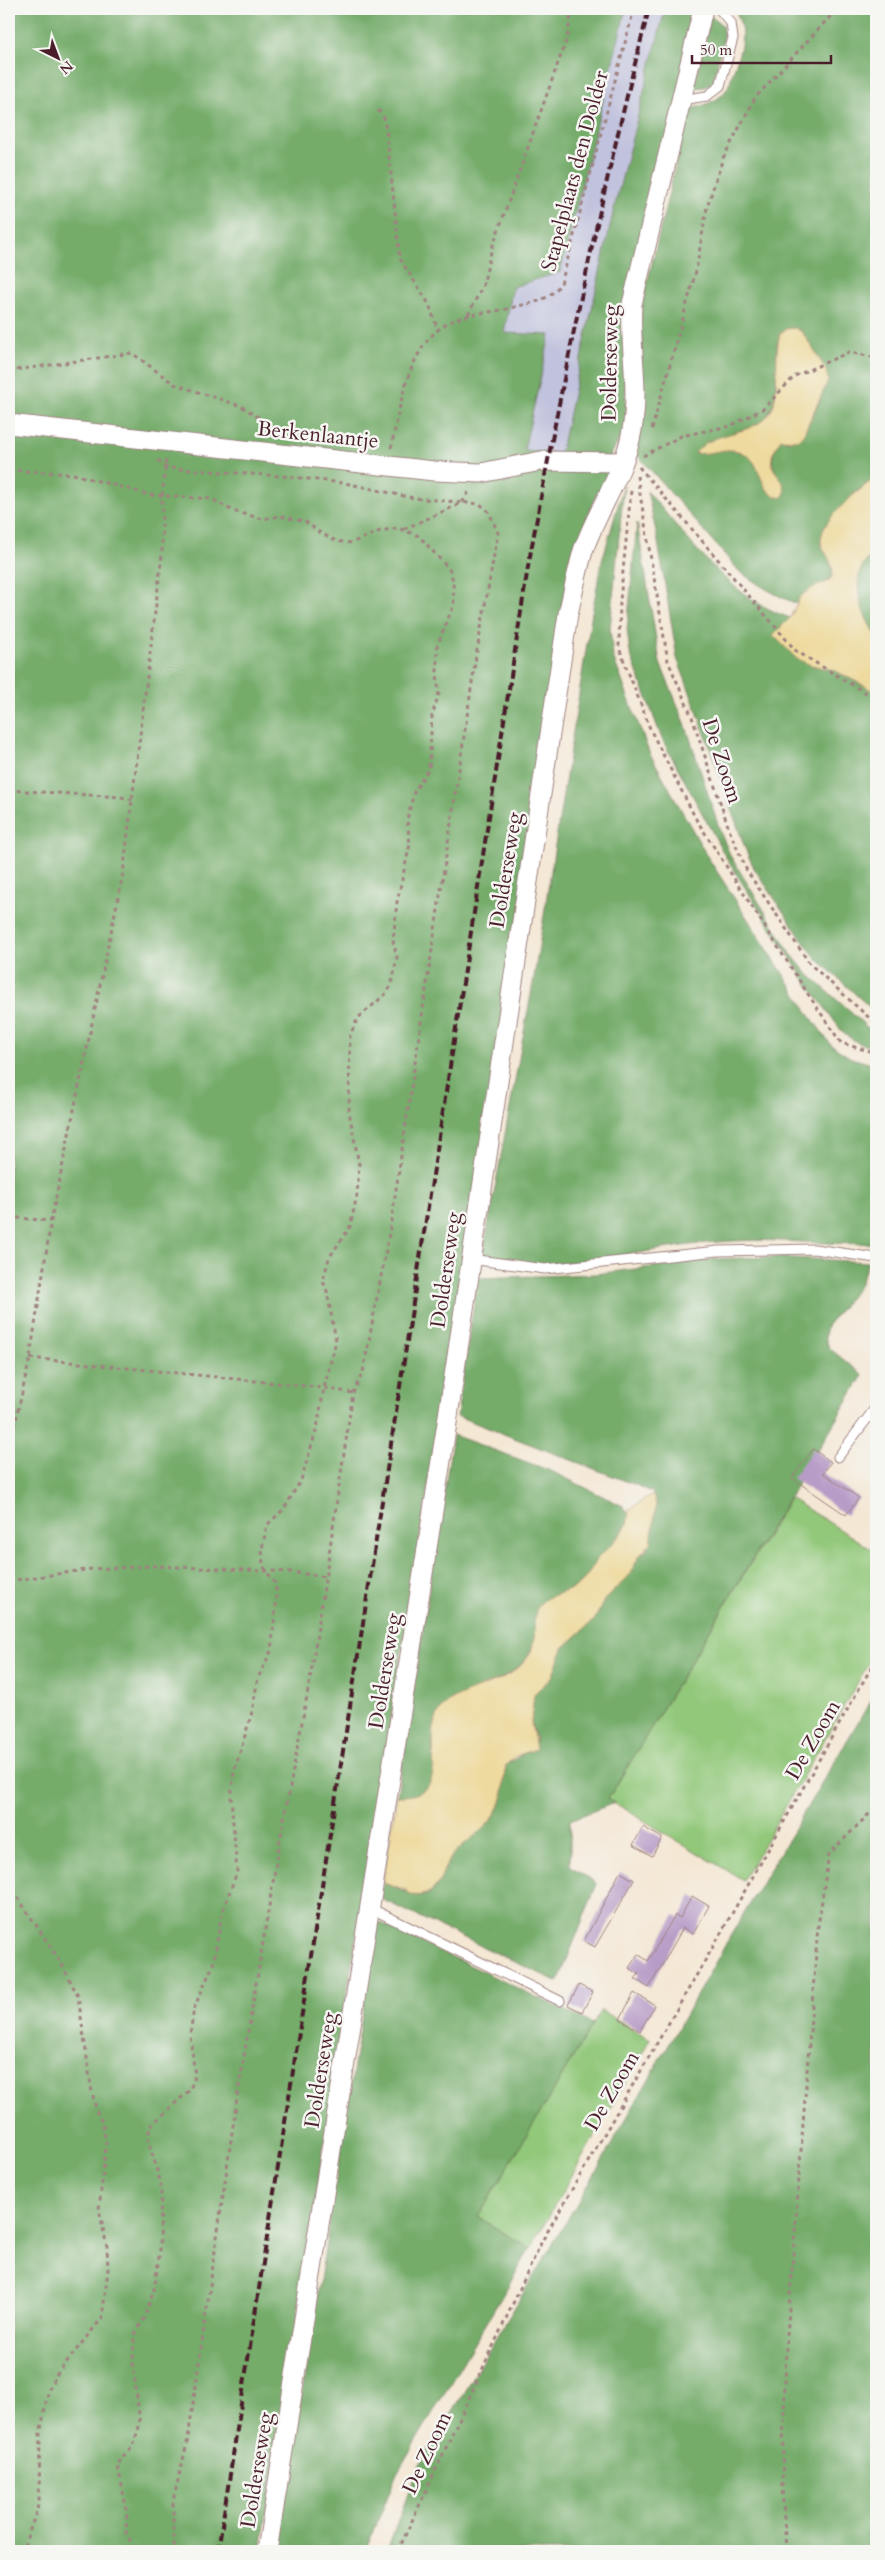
<svg xmlns="http://www.w3.org/2000/svg" width="885" height="2560" font-family="Cardo,serif">
  <rect width="100%" height="100%" fill="#f6f6f2"/>
  <filter id="ink" filterUnits="userSpaceOnUse"><feTurbulence type="fractalNoise" baseFrequency=".02" numOctaves="2"/><feDisplacementMap in="SourceGraphic" scale="10" xChannelSelector="R" yChannelSelector="G"/><feConvolveMatrix kernelMatrix="1 2 1 2 8 2 1 2 1" color-interpolation-filters="sRGB"/></filter>
  <filter id="wash" filterUnits="userSpaceOnUse"><feTurbulence type="fractalNoise" baseFrequency=".0096" numOctaves="4" result="noise"/><feDisplacementMap in="SourceGraphic" scale="20" xChannelSelector="R" yChannelSelector="G"/><feGaussianBlur stdDeviation="1.12" result="paint"/><feColorMatrix in="noise" values="0 0 0 0 0 0 0 0 0 0 0 0 0 0 0 0 0 1.4 0 .05"/><feComposite in="paint" operator="in"/></filter>
  <g filter="url(#wash)">
    <rect width="100%" height="100%" fill="#f4e7d4"/>
    <polygon fill="#c1c2dd" points="626,9 665,9 613,213 560,455 524,450 550,335 504,333 513,287 601,106"/>
    <g fill="#92c87a" stroke="#6e7452">
      <polygon points="790,1498 876,1552 876,1651 743,1880 608,1799"/>
      <polygon points="601,2010 650,2039 530,2249 478,2217"/>
    </g>
    <g fill="#75ac6a" stroke="#60664a" fill-rule="evenodd">
      <polygon points="9,9 626,9 560,272 513,287 504,333 550,335 524,450 560,454 613,213 665,9 699,9 626,342 626,431 611,452 607,480 578,548 350,1975 261,2551 9,2551"/>
      <path d="M734,9H876V477L852,495L823,549L830,557L833,575C824,588 803,587 798,604C776,596 758,585 739,571L634,451L642,341L640,325L642,305L689,109C706,105 724,100 730,82C738,55 750,35 734,9ZM795,328L802,332L826,370L820,400L802,437L789,441L781,439C771,454 768,466 782,480L758,470L753,459C743,452 732,448 719,449C711,451 704,455 695,453L709,441L757,425L765,420L773,405L776,387L777,343L786,329Z"/>
      <polygon points="711,16 722,25 724,37 713,82 705,87 694,88"/>
      <path d="M624,485L610,629L613,657L649,752L707,856L813,1020L831,1045L851,1058L876,1065V1243C828,1246 780,1238 732,1241C669,1244 609,1262 546,1264C525,1265 503,1261 482,1258L534,978L592,612L602,561Z"/>
      <path d="M647,491C689,539 728,597 790,618L773,635L811,665L834,670L876,692V1013L818,960L805,944L754,868L745,848L696,708L677,658L657,536Z"/>
      <polygon points="637,523 660,663 685,723 721,834 731,857 791,954 806,972 876,1035 876,1048 858,1043 843,1033 807,983 729,863 662,739 630,653 627,629"/>
      <path d="M876,551V634C863,620 851,583 863,565C866,560 872,555 876,551Z"/>
      <path d="M774,1257L868,1262L859,1286L827,1326L825,1336L829,1348L863,1375L608,1799L614,1803L570,1820V1866L597,1884L558,1982L381,1899L383,1882C392,1885 412,1896 419,1896C440,1896 441,1872 449,1859C461,1839 488,1833 499,1807C503,1795 504,1778 506,1765L526,1752L536,1740L531,1722L534,1694L552,1677L563,1648L595,1619L604,1600L628,1577L640,1555L647,1550L656,1504L652,1492L636,1485L457,1416L478,1278L595,1274L716,1259Z"/>
      <path d="M453,1435L551,1471L623,1506L629,1514L627,1524L612,1545L596,1562L590,1575L575,1587L549,1598L535,1614C538,1666 515,1672 473,1691C467,1694 457,1696 452,1700C445,1706 440,1722 436,1730C424,1754 450,1778 413,1797L397,1796Z"/>
      <polygon points="876,1692 876,2551 387,2551 416,2472 597,2170 735,1928"/>
      <polygon points="377,1921 593,2024 478,2217 530,2249 397,2473 366,2551 277,2551"/>
    </g>
    <g fill="#eeda9e" stroke="#9c7c64">
      <path d="M795,328L802,332L817,355L826,370L828,381L802,437L797,440L781,439C758,473 784,468 785,493L781,498C757,493 764,464 745,454C728,444 712,456 695,453C699,449 704,443 710,441C732,430 767,431 774,403C779,380 774,355 780,333L786,329Z"/>
      <path d="M876,477V551C872,555 866,560 863,565C851,583 863,620 876,634V692L834,670L811,665L797,659L773,635L790,618L800,597L810,589L829,581L833,575C833,558 821,551 821,540C822,517 860,490 876,477Z"/>
      <path d="M653,1494L656,1504L651,1543L640,1555L628,1577L604,1600L595,1619L563,1648L552,1677L534,1694L531,1722L536,1749L516,1756L506,1765C503,1779 505,1794 499,1807C487,1832 467,1838 451,1857C442,1867 444,1881 432,1890C426,1895 419,1896 411,1895L406,1890L383,1882L397,1796C465,1799 408,1725 452,1700C472,1688 499,1684 517,1669C547,1643 526,1621 540,1604C548,1594 567,1593 577,1586C587,1579 589,1572 595,1562C604,1549 620,1539 627,1525C628,1522 628,1517 629,1514L627,1511Z"/>
    </g>
    <g id="blocks">
      <g fill="#b79cc7">
        <polygon points="813,1449 831,1462 823,1473 859,1498 846,1515 792,1478"/>
        <polygon points="643,1827 662,1838 652,1856 633,1845"/>
        <polygon points="620,1872 634,1880 595,1947 584,1941"/>
        <polygon points="692,1896 709,1906 693,1934 683,1928 649,1988 635,1979 639,1974 629,1968 638,1954 648,1961 675,1915 680,1918"/>
        <polygon points="579,1985 593,1992 582,2012 568,2005"/>
        <polygon points="634,1993 655,2005 640,2031 620,2019"/>
      </g>
    </g>
  </g>
  <g filter="url(#ink)">
    <use href="#blocks" fill-opacity="0" stroke="#9f8380" stroke-width="1"/>
    <g fill="none" stroke-linecap="round" stroke-linejoin="round">
      <defs>
        <g id="service">
          <polyline points="681,100 707,96 720,86 733,38 731,23 719,9"/>
          <polyline points="470,1259 545,1269 718,1251 814,1249 876,1258"/>
          <polyline points="838,1457 876,1407"/>
          <polyline points="370,1908 560,2001"/>
        </g>
        <g id="minor">
          <polyline points="9,424 434,471 481,473 541,461 623,462"/>
          <path d="M267,2551L447,1423L568,614C573,593 577,572 583,551C597,510 625,473 632,430C640,385 629,348 632,304L703,9"/>
        </g>
      </defs>
      <use href="#service" stroke="#9f8380" stroke-width="11"/>
      <use href="#minor" stroke="#9f8380" stroke-width="21"/>
      <g stroke="#9f8380" stroke-width="3" stroke-dasharray="4 4" stroke-linecap="butt">
        <polyline points="378,110 384,118 387,136 400,259 429,304 438,331"/>
        <polyline points="468,315 483,285 492,248 567,38 572,9"/>
        <polyline points="9,371 132,353 174,384 241,406 286,435"/>
        <polyline points="652,429 696,271 707,207 723,158 755,98 837,9"/>
        <path d="M391,448C400,407 408,341 452,321C472,312 494,313 515,307C537,301 546,302 561,284L634,9"/>
        <polyline points="643,456 681,436 730,426 763,409 795,376 849,352 876,358"/>
        <polyline points="158,460 167,468 293,477 350,484 413,498 480,504 489,512 498,533 476,656 391,1223 363,1372 353,1393 311,1674 280,1840 237,2098 188,2439 173,2501 173,2551"/>
        <polyline points="639,467 796,651 876,699"/>
        <polyline points="9,470 73,474 150,495 212,499 233,511 263,519 280,516 306,522 319,532 336,541 351,543 380,531 398,528 419,536 449,569 453,580 454,604 437,646 437,674 439,693 432,716 429,768 414,792 407,820 410,844 397,902 393,941 397,957 393,979 388,992 358,1018 350,1035 349,1111 359,1165 357,1195 350,1227 329,1258 323,1281 327,1291 336,1341 324,1388 317,1428 301,1480 284,1509 267,1525 262,1549 263,1566 275,1583 277,1595 271,1651 258,1678 252,1712 234,1772 231,1797 237,1872 222,1913 213,1965 194,2008 190,2034 195,2076 190,2090 150,2126 148,2140 161,2184 160,2251 154,2290 144,2319 134,2335 133,2365 140,2423 133,2447 121,2458 118,2466 127,2512 126,2532 135,2551"/>
        <polyline points="637,476 668,661 692,717 730,832 747,871 810,964 876,1024"/>
        <polyline points="631,491 620,601 619,648 651,731 696,819 808,994 841,1043 876,1053"/>
        <polyline points="404,529 462,503 470,490"/>
        <polyline points="9,790 121,797 133,800"/>
        <polyline points="9,1217 51,1221"/>
        <polyline points="30,1358 324,1388 353,1393"/>
        <polyline points="9,1450 30,1358 51,1221 123,874 162,555 162,497 166,460"/>
        <polyline points="9,1581 92,1569 154,1566 291,1572 326,1577"/>
        <polyline points="9,1884 61,1963 78,1996 92,2093 97,2112 103,2124 106,2144 99,2209 107,2247 108,2270 102,2318 57,2374 49,2388 40,2434 39,2500 35,2516 22,2551"/>
        <polyline points="398,2551 542,2241 717,1940 876,1659"/>
        <polyline points="786,2551 782,2486 786,2349 818,1926 829,1854 876,1807"/>
      </g>
      <use href="#service" stroke="#fff" stroke-width="9"/>
      <use href="#minor" stroke="#fff" stroke-width="19"/>
      <path stroke="#4a1f2b" stroke-width="4" stroke-dasharray="8 4" stroke-linecap="butt" d="M218,2551L528,567C562,380 601,193 649,9"/>
    </g>
  </g>
  <g text-anchor="middle" dominant-baseline="central" stroke-width="5" stroke-linejoin="round" paint-order="stroke">
    <g font-size="21" fill="#4a1f2b" stroke="#f6f6f2">
      <text transform="translate(575 171) rotate(-75)">Stapelplaats den Dolder</text>
      <text transform="translate(610 363) rotate(-89)">Dolderseweg</text>
      <text transform="translate(318 435) rotate(6)">Berkenlaantje</text>
      <text transform="translate(722 761) rotate(72)">De Zoom</text>
      <text transform="translate(506 870) rotate(-81)">Dolderseweg</text>
      <text transform="translate(446 1270) rotate(-82)">Dolderseweg</text>
      <text transform="translate(385 1671) rotate(-81)">Dolderseweg</text>
      <text transform="translate(813 1740) rotate(-60)">De Zoom</text>
      <text transform="translate(321 2070) rotate(-81)">Dolderseweg</text>
      <text transform="translate(612 2091) rotate(-60)">De Zoom</text>
      <text transform="translate(427 2453) rotate(-65)">De Zoom</text>
      <text transform="translate(257 2470) rotate(-81)">Dolderseweg</text>
    </g>
  </g>
  <rect width="885" height="2560" fill="none" stroke="#f6f6f2" stroke-width="30"/>
  <g transform="translate(58 58) rotate(138)" stroke="#f6f6f2" stroke-width="4" paint-order="stroke">
  <path d="M0-4L9 19L0 12L-9 19Z" fill="#4a1f2b"/>
  <text y="-8" font-size="14" font-weight="bold" text-anchor="middle" fill="#4a1f2b">N</text>
  </g>
  <path d="M692 55v8h139v-8" fill="none" stroke="#4a1f2b" stroke-width="2.5"/>
  <text x="700" y="55" font-size="15" fill="#4a1f2b" stroke="#f6f6f2" stroke-width="4" paint-order="stroke">50 m</text>
</svg>
